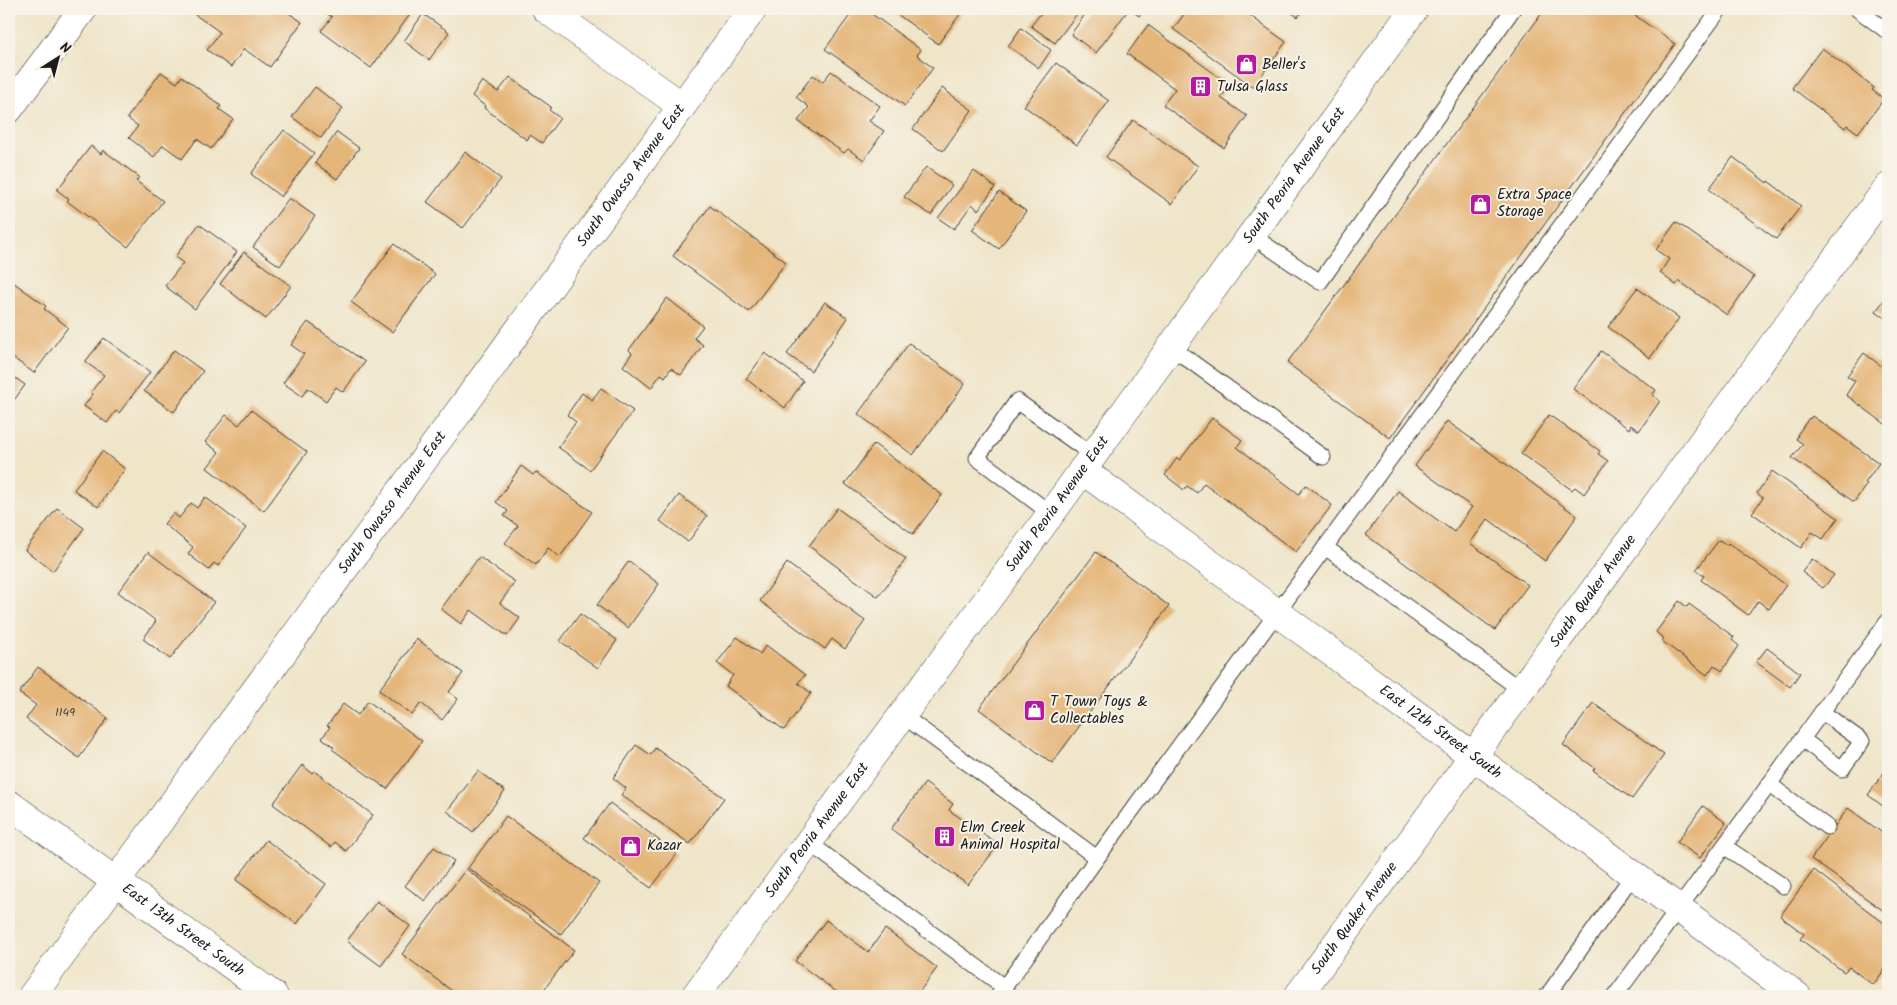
<svg xmlns="http://www.w3.org/2000/svg" width="1897" height="1005" font-family="Kalam,sans-serif">
  <rect width="100%" height="100%" fill="#f7f3e8"/>
  <filter id="ink" filterUnits="userSpaceOnUse"><feTurbulence type="fractalNoise" baseFrequency=".02" numOctaves="2"/><feDisplacementMap in="SourceGraphic" scale="10" xChannelSelector="R" yChannelSelector="G"/><feConvolveMatrix kernelMatrix="1 2 1 2 8 2 1 2 1" color-interpolation-filters="sRGB"/></filter>
  <filter id="wash" filterUnits="userSpaceOnUse"><feTurbulence type="fractalNoise" baseFrequency=".0096" numOctaves="4" result="noise"/><feDisplacementMap in="SourceGraphic" scale="20" xChannelSelector="R" yChannelSelector="G"/><feGaussianBlur stdDeviation="1.12" result="paint"/><feColorMatrix in="noise" values="0 0 0 0 0 0 0 0 0 0 0 0 0 0 0 0 0 1.4 0 .05"/><feComposite in="paint" operator="in"/></filter>
  <g filter="url(#wash)">
    <rect width="100%" height="100%" fill="#efe5c9"/>
    <g id="blocks">
      <g fill="#e5b67a">
        <polygon points="194,9 283,9 302,22 270,67 244,49 231,67 207,50 220,32 191,12"/>
        <polygon points="323,9 414,9 371,68 321,31 332,17 322,10"/>
        <polygon points="855,9 865,9 921,50 917,55 933,68 905,106 825,49"/>
        <polygon points="890,9 964,9 938,44"/>
        <polygon points="1044,9 1076,9 1079,11 1055,43 1031,26"/>
        <polygon points="1089,9 1145,9 1139,16 1129,9 1096,53 1071,34"/>
        <polygon points="1188,9 1241,9 1286,42 1253,87 1173,29"/>
        <polygon points="1281,9 1304,9 1298,17 1289,11 1287,13"/>
        <polygon points="1545,9 1626,9 1675,44 1390,438 1287,363"/>
        <polygon points="423,14 449,32 429,60 404,41"/>
        <polygon points="1148,25 1230,85 1221,98 1247,116 1224,148 1163,105 1175,89 1127,54"/>
        <polygon points="1021,28 1051,50 1039,68 1008,46"/>
        <polygon points="1822,48 1874,88 1872,90 1884,99 1858,133 1847,125 1845,128 1792,88"/>
        <polygon points="1056,63 1109,101 1077,145 1024,106"/>
        <polygon points="831,71 880,106 869,121 884,131 864,160 848,149 844,153 798,121 809,107 796,97 813,75 823,82"/>
        <polygon points="161,72 177,83 182,76 221,106 219,109 233,119 211,149 197,139 182,159 163,145 154,157 129,138 138,126 127,118"/>
        <polygon points="510,77 551,107 549,110 560,118 542,143 530,135 527,140 484,108 485,106 472,96 482,81 498,92"/>
        <polygon points="315,87 343,108 321,138 292,117"/>
        <polygon points="942,88 972,110 943,151 913,129"/>
        <polygon points="1133,120 1198,166 1172,204 1106,157"/>
        <polygon points="284,130 314,153 281,197 251,174"/>
        <polygon points="337,132 359,148 337,179 315,163"/>
        <polygon points="91,146 101,154 103,150 139,177 136,181 163,201 128,247 67,201 69,199 57,190"/>
        <polygon points="465,152 501,179 463,228 427,202"/>
        <polygon points="1733,157 1767,183 1768,181 1801,206 1776,239 1709,189"/>
        <polygon points="926,167 952,185 931,215 904,197"/>
        <polygon points="974,171 995,187 978,210 972,204 954,229 938,218"/>
        <polygon points="999,192 1026,211 999,249 972,230"/>
        <polygon points="289,198 315,216 280,266 253,247"/>
        <polygon points="710,206 786,262 749,312 673,256"/>
        <polygon points="1676,222 1754,277 1727,315 1679,281 1676,285 1660,273 1669,259 1656,250"/>
        <polygon points="199,224 237,252 195,309 165,286 183,263 175,257"/>
        <polygon points="394,244 435,274 392,332 351,302"/>
        <polygon points="244,252 291,286 266,319 220,284"/>
        <polygon points="10,280 46,306 44,309 68,327 34,373 9,355"/>
        <polygon points="1637,288 1679,318 1650,358 1608,327"/>
        <polygon points="1888,295 1888,320 1876,311"/>
        <polygon points="667,298 703,326 694,338 703,345 681,375 671,368 665,377 661,374 651,388 623,366 632,353 629,350"/>
        <polygon points="825,302 848,318 811,371 787,354"/>
        <polygon points="308,322 365,362 343,392 336,387 326,401 308,388 302,396 283,383 304,354 291,345"/>
        <polygon points="104,338 150,372 119,413 116,411 107,423 84,406 93,394 91,392 104,375 85,362"/>
        <polygon points="909,343 965,384 913,455 858,414"/>
        <polygon points="174,350 203,371 174,412 144,391"/>
        <polygon points="1601,351 1656,390 1652,395 1660,401 1639,431 1631,425 1629,429 1573,389"/>
        <polygon points="765,353 803,381 785,408 746,379"/>
        <polygon points="1864,353 1888,371 1888,426 1846,395 1855,381 1847,376"/>
        <polygon points="9,373 25,385 9,407"/>
        <polygon points="601,388 633,411 590,470 558,447 576,422 567,415 582,393 592,400"/>
        <polygon points="251,410 307,452 264,511 207,468 219,452 205,442 226,415 239,425"/>
        <polygon points="1549,415 1600,451 1598,454 1608,461 1584,494 1575,487 1572,490 1521,454"/>
        <polygon points="1812,416 1879,463 1865,483 1867,484 1854,502 1792,458 1803,444 1796,439 1798,436 1797,435 1809,418 1810,419"/>
        <polygon points="1212,418 1242,440 1237,447 1299,494 1306,485 1332,505 1296,552 1204,483 1197,493 1187,486 1184,490 1165,475 1177,458 1180,460"/>
        <polygon points="1447,421 1577,516 1545,561 1488,519 1470,543 1528,585 1495,630 1366,535 1398,491 1454,532 1472,507 1415,466"/>
        <polygon points="874,444 942,495 913,534 845,484"/>
        <polygon points="102,451 125,469 98,507 74,490"/>
        <polygon points="521,466 533,475 536,472 592,512 560,557 548,548 536,565 505,543 518,526 504,516 508,511 496,502"/>
        <polygon points="1772,471 1838,518 1823,539 1812,532 1801,548 1752,513 1763,498 1757,493"/>
        <polygon points="679,495 707,516 688,542 660,521"/>
        <polygon points="205,497 246,528 218,566 214,563 209,570 188,554 193,547 164,524 173,513 179,518 191,503 197,508"/>
        <polygon points="57,508 84,528 53,571 25,550"/>
        <polygon points="837,508 906,559 878,597 809,546"/>
        <polygon points="1719,540 1727,545 1728,543 1786,585 1769,609 1758,601 1748,615 1701,580 1704,576 1696,570"/>
        <polygon points="148,552 214,602 170,659 143,639 156,621 118,592"/>
        <polygon points="1096,552 1169,606 1052,763 979,709"/>
        <polygon points="479,557 515,582 500,603 520,618 507,636 471,610 461,624 441,609"/>
        <polygon points="1812,559 1834,575 1823,588 1802,572"/>
        <polygon points="629,561 659,584 628,628 597,605"/>
        <polygon points="787,563 865,621 845,649 832,639 825,649 760,601"/>
        <polygon points="1679,601 1687,607 1689,604 1734,637 1732,640 1739,646 1722,671 1714,665 1707,675 1662,641 1664,639 1656,632"/>
        <polygon points="580,614 617,640 598,668 560,641"/>
        <polygon points="737,637 760,654 766,645 805,675 798,683 811,693 784,730 726,686 733,675 717,663"/>
        <polygon points="417,639 463,673 449,692 458,699 442,720 421,703 412,715 379,690"/>
        <polygon points="1767,648 1800,673 1790,687 1756,662"/>
        <polygon points="38,667 108,718 79,758 26,719 36,705 19,693"/>
        <polygon points="368,701 422,741 387,789 332,749 334,747 322,738 330,727 327,726 343,704 358,715"/>
        <polygon points="1593,703 1664,755 1632,799 1593,770 1595,768 1563,745"/>
        <polygon points="636,745 651,755 655,748 724,798 690,844 621,795 626,788 613,778"/>
        <polygon points="302,765 312,773 314,771 373,815 346,851 335,842 331,847 273,804"/>
        <polygon points="1888,767 1888,810 1868,795"/>
        <polygon points="478,771 505,791 473,832 447,811"/>
        <polygon points="925,783 953,804 949,810 998,845 968,885 891,829"/>
        <polygon points="610,803 677,854 651,888 584,838"/>
        <polygon points="1703,806 1726,823 1700,858 1677,842"/>
        <polygon points="1848,808 1888,837 1888,914 1811,859"/>
        <polygon points="506,816 599,883 561,934 468,868"/>
        <polygon points="266,840 326,884 297,924 236,880"/>
        <polygon points="434,847 454,861 425,901 405,886"/>
        <polygon points="466,869 574,950 539,996 459,996 402,954"/>
        <polygon points="1814,870 1888,926 1888,965 1873,985 1849,967 1844,972 1800,939 1804,934 1780,916"/>
        <polygon points="377,901 410,926 381,966 347,941"/>
        <polygon points="826,920 868,952 885,929 899,939 937,968 920,991 928,996 842,996 795,961"/>
      </g>
    </g>
  </g>
  <g filter="url(#ink)">
    <use href="#blocks" fill-opacity="0" stroke="#3c3a36" stroke-width="1"/>
    <g fill="none" stroke-linecap="round" stroke-linejoin="round">
      <defs>
        <g id="lane">
          <polyline points="1857,9 1888,32"/>
          <polyline points="1251,235 1320,282 1513,9"/>
          <polyline points="1171,347 1323,457"/>
          <polyline points="1050,513 977,458 1017,401 1093,455"/>
          <polyline points="1325,547 1521,690"/>
          <polyline points="902,715 1097,858"/>
          <polyline points="1802,739 1842,769 1862,741 1822,712"/>
          <polyline points="1769,784 1827,827"/>
          <polyline points="808,842 1004,987"/>
          <polyline points="1724,846 1783,886"/>
          <polyline points="998,996 1097,858 1720,9"/>
          <polyline points="1547,996 1633,875"/>
          <polyline points="1615,996 1888,621"/>
        </g>
        <g id="street">
          <polyline points="546,9 682,106"/>
          <polyline points="9,109 83,9"/>
          <path id="s1" d="M1082,470L1473,756L1797,996"/>
          <path id="s2" d="M32,996L753,9"/>
          <path id="s3" d="M1298,996L1888,187"/>
        </g>
        <g id="secondary">
          <path id="s4" d="M9,804L274,996"/>
          <path id="s5" d="M695,996L1061,500L1414,9"/>
        </g>
      </defs>
      <use href="#lane" stroke="#3c3a36" stroke-width="17"/>
      <use href="#street" stroke="#3c3a36" stroke-width="29"/>
      <use href="#secondary" stroke="#3c3a36" stroke-width="29"/>
      <use href="#lane" stroke="#fff" stroke-width="15"/>
      <use href="#street" stroke="#fff" stroke-width="28"/>
      <use href="#secondary" stroke="#fff" stroke-width="28"/>
    </g>
  </g>
  <defs>
    <symbol id="shop-square" viewBox="-11 -11 22 22"><rect x="-9" y="-9" width="18" height="18" rx="4" fill="#b5179e" stroke="#f7f3e8"/><path d="M-5-2.5h2.3a2.7 3.5 0 0 1 5.4 0H5L5.5 6h-11ZM-1.5-2.5h3a1.5 2.3 0 0 0-3 0Z" fill="#fff"/></symbol>
    <symbol id="building-square" viewBox="-11 -11 22 22"><rect x="-9" y="-9" width="18" height="18" rx="4" fill="#b5179e" stroke="#f7f3e8"/><path d="M-4-6H4V6H1V3H-1V6H-4ZM-2.5-4.3h1.7v1.8h-1.7ZM.8-4.3h1.7v1.8H.8ZM-2.5-1h1.7V.8h-1.7ZM.8-1h1.7V.8H.8Z" fill="#fff"/></symbol>
  </defs>
  <g fill-rule="evenodd">
    <use href="#shop-square" x="1234" y="52" width="25" height="25"/>
    <use href="#building-square" x="1188" y="74" width="25" height="25"/>
    <use href="#shop-square" x="1468" y="192" width="25" height="25"/>
    <use href="#shop-square" x="1022" y="698" width="25" height="25"/>
    <use href="#building-square" x="932" y="824" width="25" height="25"/>
    <use href="#shop-square" x="618" y="834" width="25" height="25"/>
  </g>
  <g text-anchor="middle" dominant-baseline="central" stroke-width="4" stroke-linejoin="round" paint-order="stroke">
    <g font-size="12" fill="#4e4234">
      <text x="65" y="712">1149</text>
    </g>
    <g font-size="15" fill="#1c1c1c" stroke="#f7f3e8" text-anchor="start">
      <text x="1262" y="65">Beller's</text>
      <text x="1217" y="87">Tulsa Glass</text>
      <text x="1497" y="195">Extra Space<tspan x="1497" dy="17">Storage</tspan></text>
      <text x="1050" y="702">T Town Toys &amp;<tspan x="1050" dy="17">Collectables</tspan></text>
      <text x="960" y="828">Elm Creek<tspan x="960" dy="17">Animal Hospital</tspan></text>
      <text x="647" y="846">Kazar</text>
    </g>
    <g font-size="15" fill="#1c1c1c" stroke="#f7f3e8">
      <text stroke="none"><textPath href="#s2" startOffset="1016">South Owasso Avenue East</textPath></text>
      <text stroke="none"><textPath href="#s5" startOffset="1016">South Peoria Avenue East</textPath></text>
      <text stroke="none"><textPath href="#s2" startOffset="611">South Owasso Avenue East</textPath></text>
      <text stroke="none"><textPath href="#s5" startOffset="611">South Peoria Avenue East</textPath></text>
      <text stroke="none"><textPath href="#s3" startOffset="501">South Quaker Avenue</textPath></text>
      <text stroke="none"><textPath href="#s1" startOffset="444">East 12th Street South</textPath></text>
      <text stroke="none"><textPath href="#s5" startOffset="206">South Peoria Avenue East</textPath></text>
      <text stroke="none"><textPath href="#s3" startOffset="96">South Quaker Avenue</textPath></text>
      <text stroke="none"><textPath href="#s4" startOffset="215">East 13th Street South</textPath></text>
    </g>
  </g>
  <rect width="1897" height="1005" fill="none" stroke="#f7f3e8" stroke-width="30"/>
  <g transform="translate(58 58) rotate(36)" stroke="#f7f3e8" stroke-width="4" paint-order="stroke">
  <path d="M0-4L9 19L0 12L-9 19Z" fill="#1c1c1c"/>
  <text y="-8" font-size="14" font-weight="bold" text-anchor="middle" fill="#1c1c1c">N</text>
  </g>
</svg>
